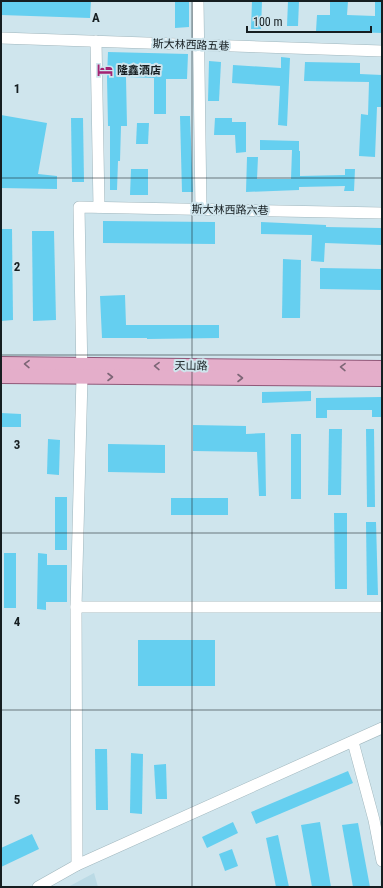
<svg xmlns="http://www.w3.org/2000/svg" width="383" height="888" font-family="'Roboto Condensed','Noto Sans SC',sans-serif">
  <rect width="100%" height="100%" fill="#cfe5ed"/>
  <polygon fill="#bbdae5" points="94,873 98,887 68,887"/>
  <g fill="#65cff0">
    <polygon points="1,1 91,1 90,18 1,15"/>
    <polygon points="175,1 189,1 189,27 175,28"/>
    <polygon points="252,1 262,1 261,29 251,29"/>
    <polygon points="288,1 299,1 298,26 287,26"/>
    <polygon points="330,1 348,1 347,15 375,16 375,1 382,1 382,33 316,31 317,15 330,15"/>
    <polygon points="108,52 188,54 187,79 166,79 166,114 154,114 154,78 126,77 127,126 121,126 120,161 118,161 117,190 110,190 110,126 108,126 107,77"/>
    <polygon points="281,57 290,58 287,126 278,125 280,86 232,83 233,65 281,68"/>
    <polygon points="209,61 221,62 219,101 208,101"/>
    <polygon points="305,62 360,63 360,74 382,75 382,107 377,107 375,157 359,156 361,114 368,115 369,82 304,81"/>
    <polygon points="1,115 47,123 38,174 57,176 57,189 1,188"/>
    <polygon points="180,116 190,116 193,192 182,192"/>
    <polygon points="71,118 83,118 84,182 72,182"/>
    <polygon points="215,118 232,118 232,122 246,122 246,152 236,153 235,135 214,135"/>
    <polygon points="137,123 149,123 148,144 136,144"/>
    <polygon points="260,140 299,141 299,151 300,151 300,176 345,175 345,169 355,169 354,191 344,191 345,186 299,187 299,190 246,192 247,157 258,157 257,179 291,179 292,150 260,150"/>
    <polygon points="131,169 148,169 148,195 130,195"/>
    <polygon points="103,221 215,222 215,244 103,243"/>
    <polygon points="261,222 326,225 326,227 381,228 381,245 325,243 324,262 311,261 312,235 261,234"/>
    <polygon points="1,229 12,229 13,320 1,321"/>
    <polygon points="32,231 54,231 56,320 33,321"/>
    <polygon points="283,259 301,260 300,318 282,318"/>
    <polygon points="320,268 382,269 382,290 320,289"/>
    <polygon points="125,295 126,325 219,325 219,338 147,339 147,338 102,338 100,296"/>
    <polygon points="311,391 311,401 262,403 262,392"/>
    <polygon points="381,397 382,417 372,417 372,410 327,410 327,418 316,418 316,398"/>
    <polygon points="1,413 21,414 21,427 1,427"/>
    <polygon points="193,425 246,426 246,434 265,433 266,496 259,496 257,452 193,451"/>
    <polygon points="329,429 342,429 341,495 328,495"/>
    <polygon points="366,429 374,429 375,507 367,507"/>
    <rect x="291" y="434" width="10" height="65"/>
    <polygon points="48,439 60,440 59,475 47,474"/>
    <polygon points="108,444 165,445 165,473 108,472"/>
    <rect x="55" y="497" width="12" height="53"/>
    <rect x="171" y="498" width="57" height="17"/>
    <polygon points="334,513 347,513 347,589 335,589"/>
    <polygon points="366,522 376,522 378,595 367,595"/>
    <rect x="4" y="553" width="12" height="55"/>
    <polygon points="38,553 47,554 47,565 67,565 67,602 46,602 46,610 37,609"/>
    <rect x="138" y="640" width="77" height="46"/>
    <polygon points="95,749 107,749 108,810 96,810"/>
    <polygon points="131,753 143,754 142,814 130,813"/>
    <polygon points="166,764 167,799 156,799 154,765"/>
    <polygon points="348,771 353,783 256,824 251,812"/>
    <polygon points="233,822 238,833 207,848 202,837"/>
    <polygon points="320,822 331,887 312,887 301,825"/>
    <polygon points="358,823 370,887 353,887 342,825"/>
    <polygon points="32,834 39,849 1,867 1,848"/>
    <polygon points="278,835 289,887 276,887 266,838"/>
    <polygon points="232,849 238,866 225,871 219,854"/>
  </g>
  <g fill="none" stroke-linecap="round" stroke-linejoin="round">
    <defs>
      <g id="minor">
        <polyline points="198,1 201,209"/>
        <polyline points="1,38 382,51"/>
        <polyline points="96,41 99,207"/>
        <polyline points="76,607 382,607"/>
        <polyline points="353,742 374,820 382,861"/>
        <polyline points="77,865 76,607 82,377 79,207 382,213"/>
        <polyline points="38,887 77,865 382,728"/>
      </g>
      <g id="major">
        <polyline points="1,364 382,368"/>
        <polyline points="1,376 382,379"/>
      </g>
    </defs>
    <use href="#minor" stroke="#a0b6bd" stroke-width="12"/>
    <use href="#major" stroke="#905878" stroke-width="16"/>
    <use href="#minor" stroke="#fff" stroke-width="11"/>
    <use href="#major" stroke="#e4aeca" stroke-width="14"/>
  </g>
  <defs><path id="oneway-chevron" d="M-2-3.5L2.5 0L-2 3.5" fill="none" stroke-width="1.6" stroke-linecap="round" stroke-linejoin="round"/></defs>
  <g stroke="#7d6676">
    <use href="#oneway-chevron" transform="translate(27 364) rotate(-179)"/>
    <use href="#oneway-chevron" transform="translate(157 366) rotate(-179)"/>
    <use href="#oneway-chevron" transform="translate(343 367) rotate(-179)"/>
    <use href="#oneway-chevron" transform="translate(110 377)"/>
    <use href="#oneway-chevron" transform="translate(240 378)"/>
  </g>
  <path fill="none" stroke="#161e21" stroke-width="1" stroke-opacity="0.55" d="M192,1V887M1,178H382M1,355H382M1,533H382M1,710H382"/>
  <defs>
    <symbol id="hotel-bare" viewBox="-9 -9 18 18"><path d="M-6-4.5h1.5V1H6V5H4.5V3h-9V5H-6ZM-4 0a1.8 1.8 0 1 1 3.6 0ZM.5 0V-2.5h3Q6-2.5 6 0Z" fill="#a42372" stroke="#cfe5ed" stroke-width="2.5" paint-order="stroke"/></symbol>
  </defs>
  <g fill-rule="evenodd">
    <use href="#hotel-bare" x="94" y="59" width="22" height="22"/>
  </g>
  <g text-anchor="middle" dominant-baseline="central" stroke-width="4" stroke-linejoin="round" paint-order="stroke">
    <g font-size="11" fill="#161e21" stroke="#cfe5ed">
      <text transform="translate(191 45) rotate(2)">斯大林西路五巷</text>
      <text transform="translate(230 210) rotate(1)">斯大林西路六巷</text>
      <text transform="translate(191 366) rotate(1)">天山路</text>
    </g>
    <g font-size="11" font-weight="bold" fill="#161e21" stroke="#cfe5ed" text-anchor="start">
      <text x="117" y="70">隆鑫酒店</text>
    </g>
  </g>
  <g font-size="13" text-anchor="middle" font-weight="bold" fill="#161e21" stroke="#cfe5ed" stroke-width="4" stroke-linejoin="round" paint-order="stroke">
    <text x="96" y="22">A</text>
    <text x="17" y="93">1</text>
    <text x="17" y="271">2</text>
    <text x="17" y="449">3</text>
    <text x="17" y="626">4</text>
    <text x="17" y="804">5</text>
  </g>
  <rect width="383" height="888" fill="none" stroke="#161e21" stroke-width="4"/>
  <path d="M247 26v6h124v-6" fill="none" stroke="#161e21" stroke-width="2"/>
  <text x="253" y="26" font-size="12" fill="#161e21" stroke="#cfe5ed" stroke-width="3" paint-order="stroke">100 m</text>
</svg>
